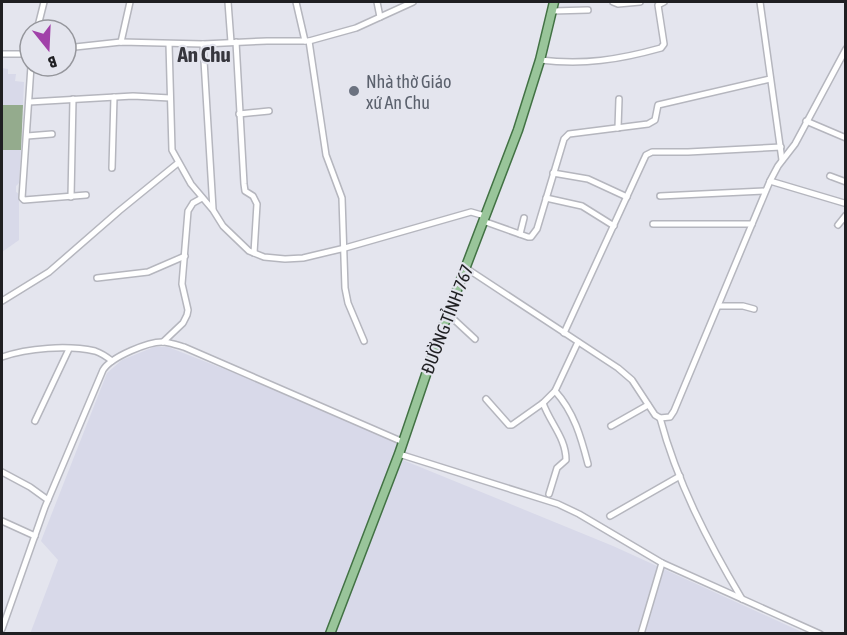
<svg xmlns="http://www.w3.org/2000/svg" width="847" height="635" font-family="'Asap Condensed',sans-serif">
  <rect width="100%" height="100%" fill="#e4e5ee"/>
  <g fill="#d8d9e9">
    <polygon points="2,68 8,69 8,74 16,74 15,81 24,82 23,105 2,105"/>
    <polygon points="2,150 21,150 19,183 16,186 16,192 19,194 19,240 2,252"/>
    <polygon points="154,347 168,347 400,438 393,456 613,546 804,633 30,634 58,560 41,541 107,373 122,360"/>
  </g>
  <polygon fill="#94ab8d" points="2,105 23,105 21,150 2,150"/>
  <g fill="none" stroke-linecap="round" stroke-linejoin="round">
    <defs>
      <g id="street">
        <polyline points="228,2 231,42"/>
        <polyline points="296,2 305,41"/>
        <polyline points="377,2 380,17"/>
        <polyline points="613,2 618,4 640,2"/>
        <polyline points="760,2 782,160"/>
        <polyline points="552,11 588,10"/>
        <polyline points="37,30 44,2"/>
        <polyline points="309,41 326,155 342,198 345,288 348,303 364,341"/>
        <polyline points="121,42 130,2"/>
        <polyline points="236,42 244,184 245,191 253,196 257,204 254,253"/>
        <polyline points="169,44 172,150 191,184 213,210 223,226 249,251 264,257 285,259 303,258 345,248 471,212 485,216"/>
        <polyline points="203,44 213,209"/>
        <polyline points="66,48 121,42 203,44 267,41 309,41 356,28 413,2"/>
        <polyline points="2,54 30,54"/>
        <path d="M540,60C584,65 618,60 661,48L664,44L658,5L664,2"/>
        <polyline points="31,66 22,198 24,200 86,195"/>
        <polyline points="29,102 133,96 170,98"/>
        <polyline points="239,114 269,111"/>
        <polyline points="806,121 846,138"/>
        <polyline points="618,128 619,99"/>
        <polyline points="27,136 52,134"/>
        <polyline points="112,168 114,97"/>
        <polyline points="553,173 588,179 627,197"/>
        <polyline points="830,176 846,182"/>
        <polyline points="770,181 844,203"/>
        <polyline points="660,196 765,191"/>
        <polyline points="71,197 73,99"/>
        <polyline points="546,198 582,206 614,226"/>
        <polyline points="483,221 528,237 531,237 537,229 564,139 569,134 648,124 655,120 658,105 770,79"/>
        <polyline points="653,224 752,224"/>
        <polyline points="838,225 846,215"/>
        <polyline points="520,234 524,218"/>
        <polyline points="466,268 618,368 632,380 655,415 660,418 670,417 674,411 770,181 778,166 795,144 846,49"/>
        <polyline points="97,278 148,272 185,256"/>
        <polyline points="2,301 49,272 119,211 178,163"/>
        <polyline points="719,306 743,306 754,309"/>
        <polyline points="448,314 475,339"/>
        <polyline points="564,333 646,155 652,152 688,152 781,147"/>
        <polyline points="163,342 183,323 187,315 188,310 182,284 188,211 193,203 202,198"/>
        <path d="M2,357C28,348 67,345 95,351C101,353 107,357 112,361"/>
        <path d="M555,391C574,412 581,437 588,464"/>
        <polyline points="486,399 509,425 512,425 543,403 555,391 578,342"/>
        <path d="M543,403C550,423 566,438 566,460L557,468L549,494"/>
        <path d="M660,418C677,482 708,542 742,599"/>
        <polyline points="35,421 69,349"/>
        <polyline points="611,426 648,405"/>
        <polyline points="399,454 558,504 579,514 662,563 820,634"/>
        <polyline points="2,472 30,487 48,500"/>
        <polyline points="610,516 680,476"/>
        <polyline points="2,521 35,536"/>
        <path d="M2,629L45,507L103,370C111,357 149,341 164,342C171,343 177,345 184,347L403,442"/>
        <polyline points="641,634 662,563"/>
      </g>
      <polyline id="primary" points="330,634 399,454 436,345 518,130 540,60 554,2"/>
    </defs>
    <use href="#street" stroke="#b5b6be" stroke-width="8"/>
    <use href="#primary" stroke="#427244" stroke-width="11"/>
    <use href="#street" stroke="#fff" stroke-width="5"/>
    <use href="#primary" stroke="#99c59a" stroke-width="8"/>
  </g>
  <circle fill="#6b7280" stroke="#e4e5ee" stroke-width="2" cx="354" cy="91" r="6"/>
  <g text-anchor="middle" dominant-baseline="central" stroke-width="4.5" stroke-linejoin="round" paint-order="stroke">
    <g font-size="18" fill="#5b616d" stroke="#e4e5ee" text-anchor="start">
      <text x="366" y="81">Nhà thờ Giáo<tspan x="366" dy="21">xứ An Chu</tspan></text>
    </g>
    <g font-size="18" fill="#1f1f22" stroke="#e4e5ee">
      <text transform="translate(447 319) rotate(-69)">ĐƯỜNG TỈNH 767</text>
    </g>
    <g font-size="21" font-weight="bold" fill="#36363d" stroke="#e4e5ee">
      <text x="204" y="54">An Chu</text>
    </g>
  </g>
  <rect width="847" height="635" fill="none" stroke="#1f1f22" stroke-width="6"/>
  <g transform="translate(48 48) rotate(162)"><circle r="28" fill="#e4e5ee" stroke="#95969c" stroke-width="1.5"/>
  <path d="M0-4.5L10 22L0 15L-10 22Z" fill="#a141a9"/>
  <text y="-9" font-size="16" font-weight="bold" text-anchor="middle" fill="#1f1f22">B</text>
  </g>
</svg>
